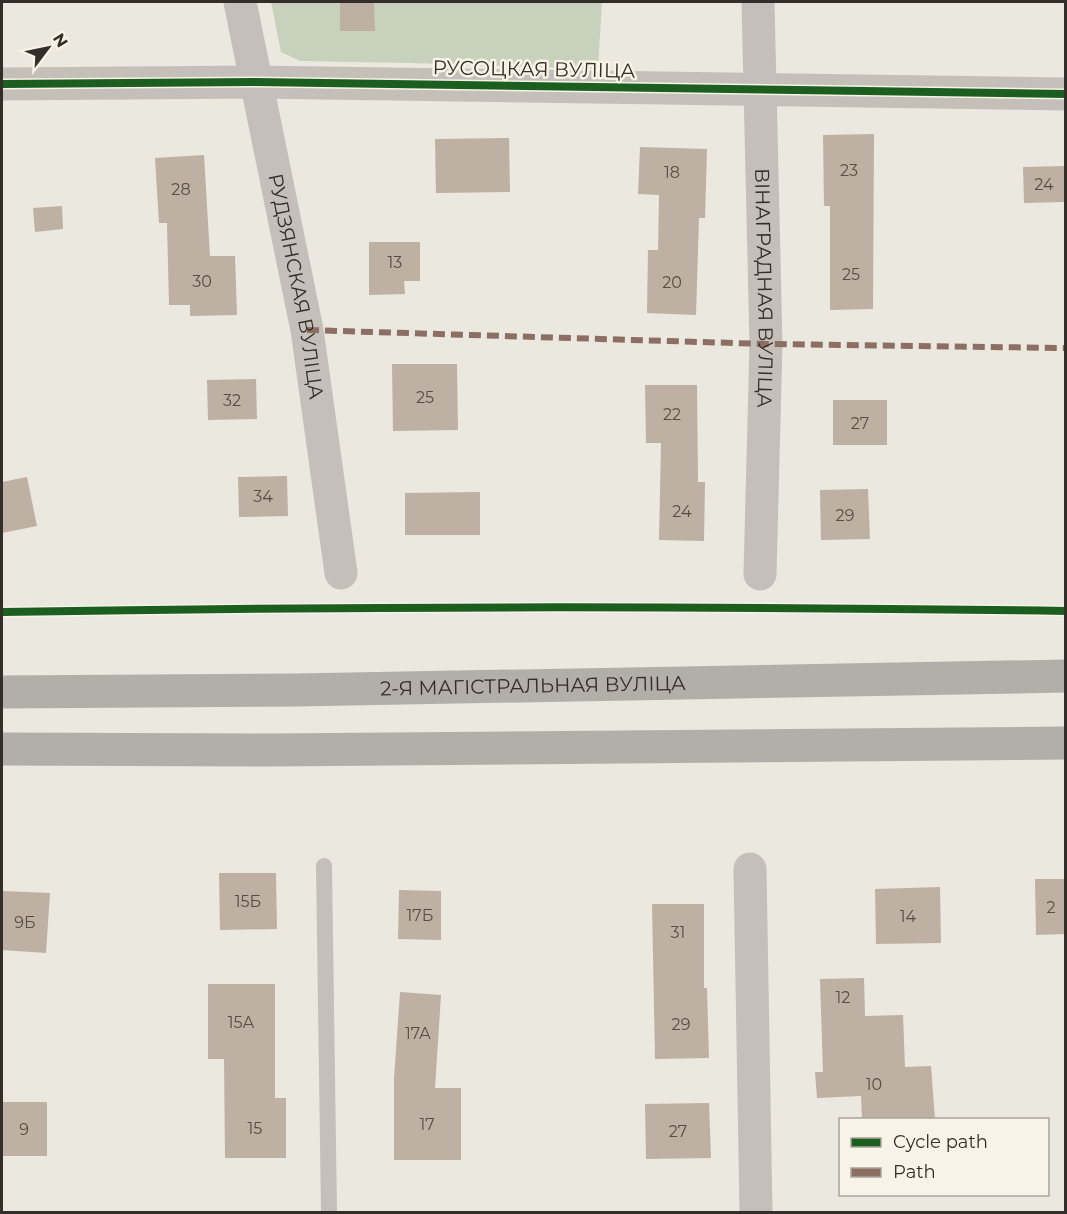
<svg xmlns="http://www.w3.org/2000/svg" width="1067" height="1214" font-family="Montserrat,sans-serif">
  <rect width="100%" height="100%" fill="#ebe8e0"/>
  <polygon fill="#c8d1bb" points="271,2 340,2 341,30 374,30 374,2 602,2 598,69 411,63 300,61 281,52"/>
  <g fill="#beb0a2">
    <polygon points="340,2 374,2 375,31 340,31"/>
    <polygon points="874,134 873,309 830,310 830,206 824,206 823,135"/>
    <polygon points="509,138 510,192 436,193 435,139"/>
    <polygon points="640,147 707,149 705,218 699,218 696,315 647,313 648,250 658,250 659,195 638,194"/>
    <polygon points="204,155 210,256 235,256 237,315 190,316 190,305 169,305 167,223 159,223 155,158"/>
    <polygon points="1065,166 1065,202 1024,203 1023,167"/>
    <polygon points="62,206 63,229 35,232 33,208"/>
    <polygon points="369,242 420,242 420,281 404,281 405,294 369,295"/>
    <polygon points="392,364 457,364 458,430 393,431"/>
    <polygon points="256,379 257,419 208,420 207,380"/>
    <polygon points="645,385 697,385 698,482 705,482 704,541 659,540 661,443 646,443"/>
    <rect x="833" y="400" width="54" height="45"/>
    <polygon points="287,476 288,516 239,517 238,477"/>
    <polygon points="27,477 37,526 2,533 2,482"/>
    <polygon points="868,489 870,539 821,540 820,490"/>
    <polygon points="480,492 480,535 405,535 405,493"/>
    <polygon points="219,873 276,873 277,929 220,930"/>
    <polygon points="1035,879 1065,879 1065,934 1036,935"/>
    <polygon points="940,887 941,943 876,944 875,889"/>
    <polygon points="399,890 441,891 441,940 398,939"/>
    <polygon points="2,891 50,893 46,953 2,950"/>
    <polygon points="652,904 704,904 704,988 707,988 709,1058 655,1059"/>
    <polygon points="864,978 865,1016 903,1015 905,1067 931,1066 935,1119 862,1119 861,1096 817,1098 815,1072 823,1072 820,979"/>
    <polygon points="208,984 275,984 275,1098 286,1098 286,1158 225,1158 224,1059 208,1059"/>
    <polygon points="400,992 441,995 435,1088 461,1088 461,1160 394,1160 394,1079"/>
    <rect x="2" y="1102" width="45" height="54"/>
    <polygon points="709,1103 711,1158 646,1159 645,1104"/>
  </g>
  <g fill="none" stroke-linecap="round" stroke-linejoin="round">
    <polyline stroke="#c4c0b9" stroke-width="16" points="324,866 329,1212"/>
    <g stroke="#c4c0b9" stroke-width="33">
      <path id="s1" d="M240,2L307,330L341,573"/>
      <path id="s2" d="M758,2L766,344L760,574"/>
      <polyline points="2,84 255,82 1066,94"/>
      <polyline points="750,869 756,1212"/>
    </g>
    <g stroke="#b2aea8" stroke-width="33">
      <path id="s3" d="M2,692L296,690L1066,676"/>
      <polyline points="2,749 271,750 1066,743"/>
    </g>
    <polyline stroke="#8d6e63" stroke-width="6" stroke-dasharray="12 6" stroke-linecap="butt" points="307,330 766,344 1066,348"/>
    <defs>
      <g id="cycleway">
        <polyline points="2,84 255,82 1066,94"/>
        <path d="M2,612C356,606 711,606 1066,611"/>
      </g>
    </defs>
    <use href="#cycleway" stroke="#f8f3e7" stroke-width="11"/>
    <use href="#cycleway" stroke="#1b5e20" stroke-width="8"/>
  </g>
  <g text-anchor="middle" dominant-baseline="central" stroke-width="5" stroke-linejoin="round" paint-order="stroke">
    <g font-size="16" fill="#564e46">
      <text x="849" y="170">23</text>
      <text x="672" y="172">18</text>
      <text x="1044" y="184">24</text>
      <text x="181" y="189">28</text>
      <text x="395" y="262">13</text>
      <text x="851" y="274">25</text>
      <text x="202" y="281">30</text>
      <text x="672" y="282">20</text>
      <text x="425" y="397">25</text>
      <text x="232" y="400">32</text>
      <text x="672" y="414">22</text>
      <text x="860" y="423">27</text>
      <text x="263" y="496">34</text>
      <text x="682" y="511">24</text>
      <text x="845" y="515">29</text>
      <text x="248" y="901">15Б</text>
      <text x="1051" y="907">2</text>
      <text x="420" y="915">17Б</text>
      <text x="908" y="916">14</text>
      <text x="25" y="922">9Б</text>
      <text x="678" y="932">31</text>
      <text x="843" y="997">12</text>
      <text x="241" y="1022">15А</text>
      <text x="681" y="1024">29</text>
      <text x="418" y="1033">17А</text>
      <text x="874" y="1084">10</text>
      <text x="427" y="1124">17</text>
      <text x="255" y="1128">15</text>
      <text x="24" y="1129">9</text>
      <text x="678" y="1131">27</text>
    </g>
    <g font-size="20" fill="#342e28" stroke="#f8f3e7">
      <text transform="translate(534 69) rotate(1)">РУСОЦКАЯ ВУЛІЦА</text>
      <text stroke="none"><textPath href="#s1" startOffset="290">РУДЗЯНСКАЯ ВУЛІЦА</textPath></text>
      <text stroke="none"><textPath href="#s2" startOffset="286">ВІНАГРАДНАЯ ВУЛІЦА</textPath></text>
      <text stroke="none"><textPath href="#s3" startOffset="531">2-Я МАГІСТРАЛЬНАЯ ВУЛІЦА</textPath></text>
    </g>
  </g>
  <rect width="1067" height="1214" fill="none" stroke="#342e28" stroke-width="6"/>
  <rect x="839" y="1118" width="210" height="78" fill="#f8f3e7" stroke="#aaa49b" stroke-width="1.5"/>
  <rect x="851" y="1138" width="30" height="9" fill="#1b5e20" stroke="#aaa49b" stroke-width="1.5"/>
  <text x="893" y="1148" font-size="18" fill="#342e28">Cycle path</text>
  <rect x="851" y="1168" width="30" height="9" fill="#8d6e63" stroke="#aaa49b" stroke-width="1.5"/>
  <text x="893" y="1178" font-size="18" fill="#342e28">Path</text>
  <g transform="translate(48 48) rotate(58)" stroke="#f8f3e7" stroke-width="4.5" paint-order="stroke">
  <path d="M0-4.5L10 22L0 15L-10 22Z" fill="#342e28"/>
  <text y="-9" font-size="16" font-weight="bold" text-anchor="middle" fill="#342e28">N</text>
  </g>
</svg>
